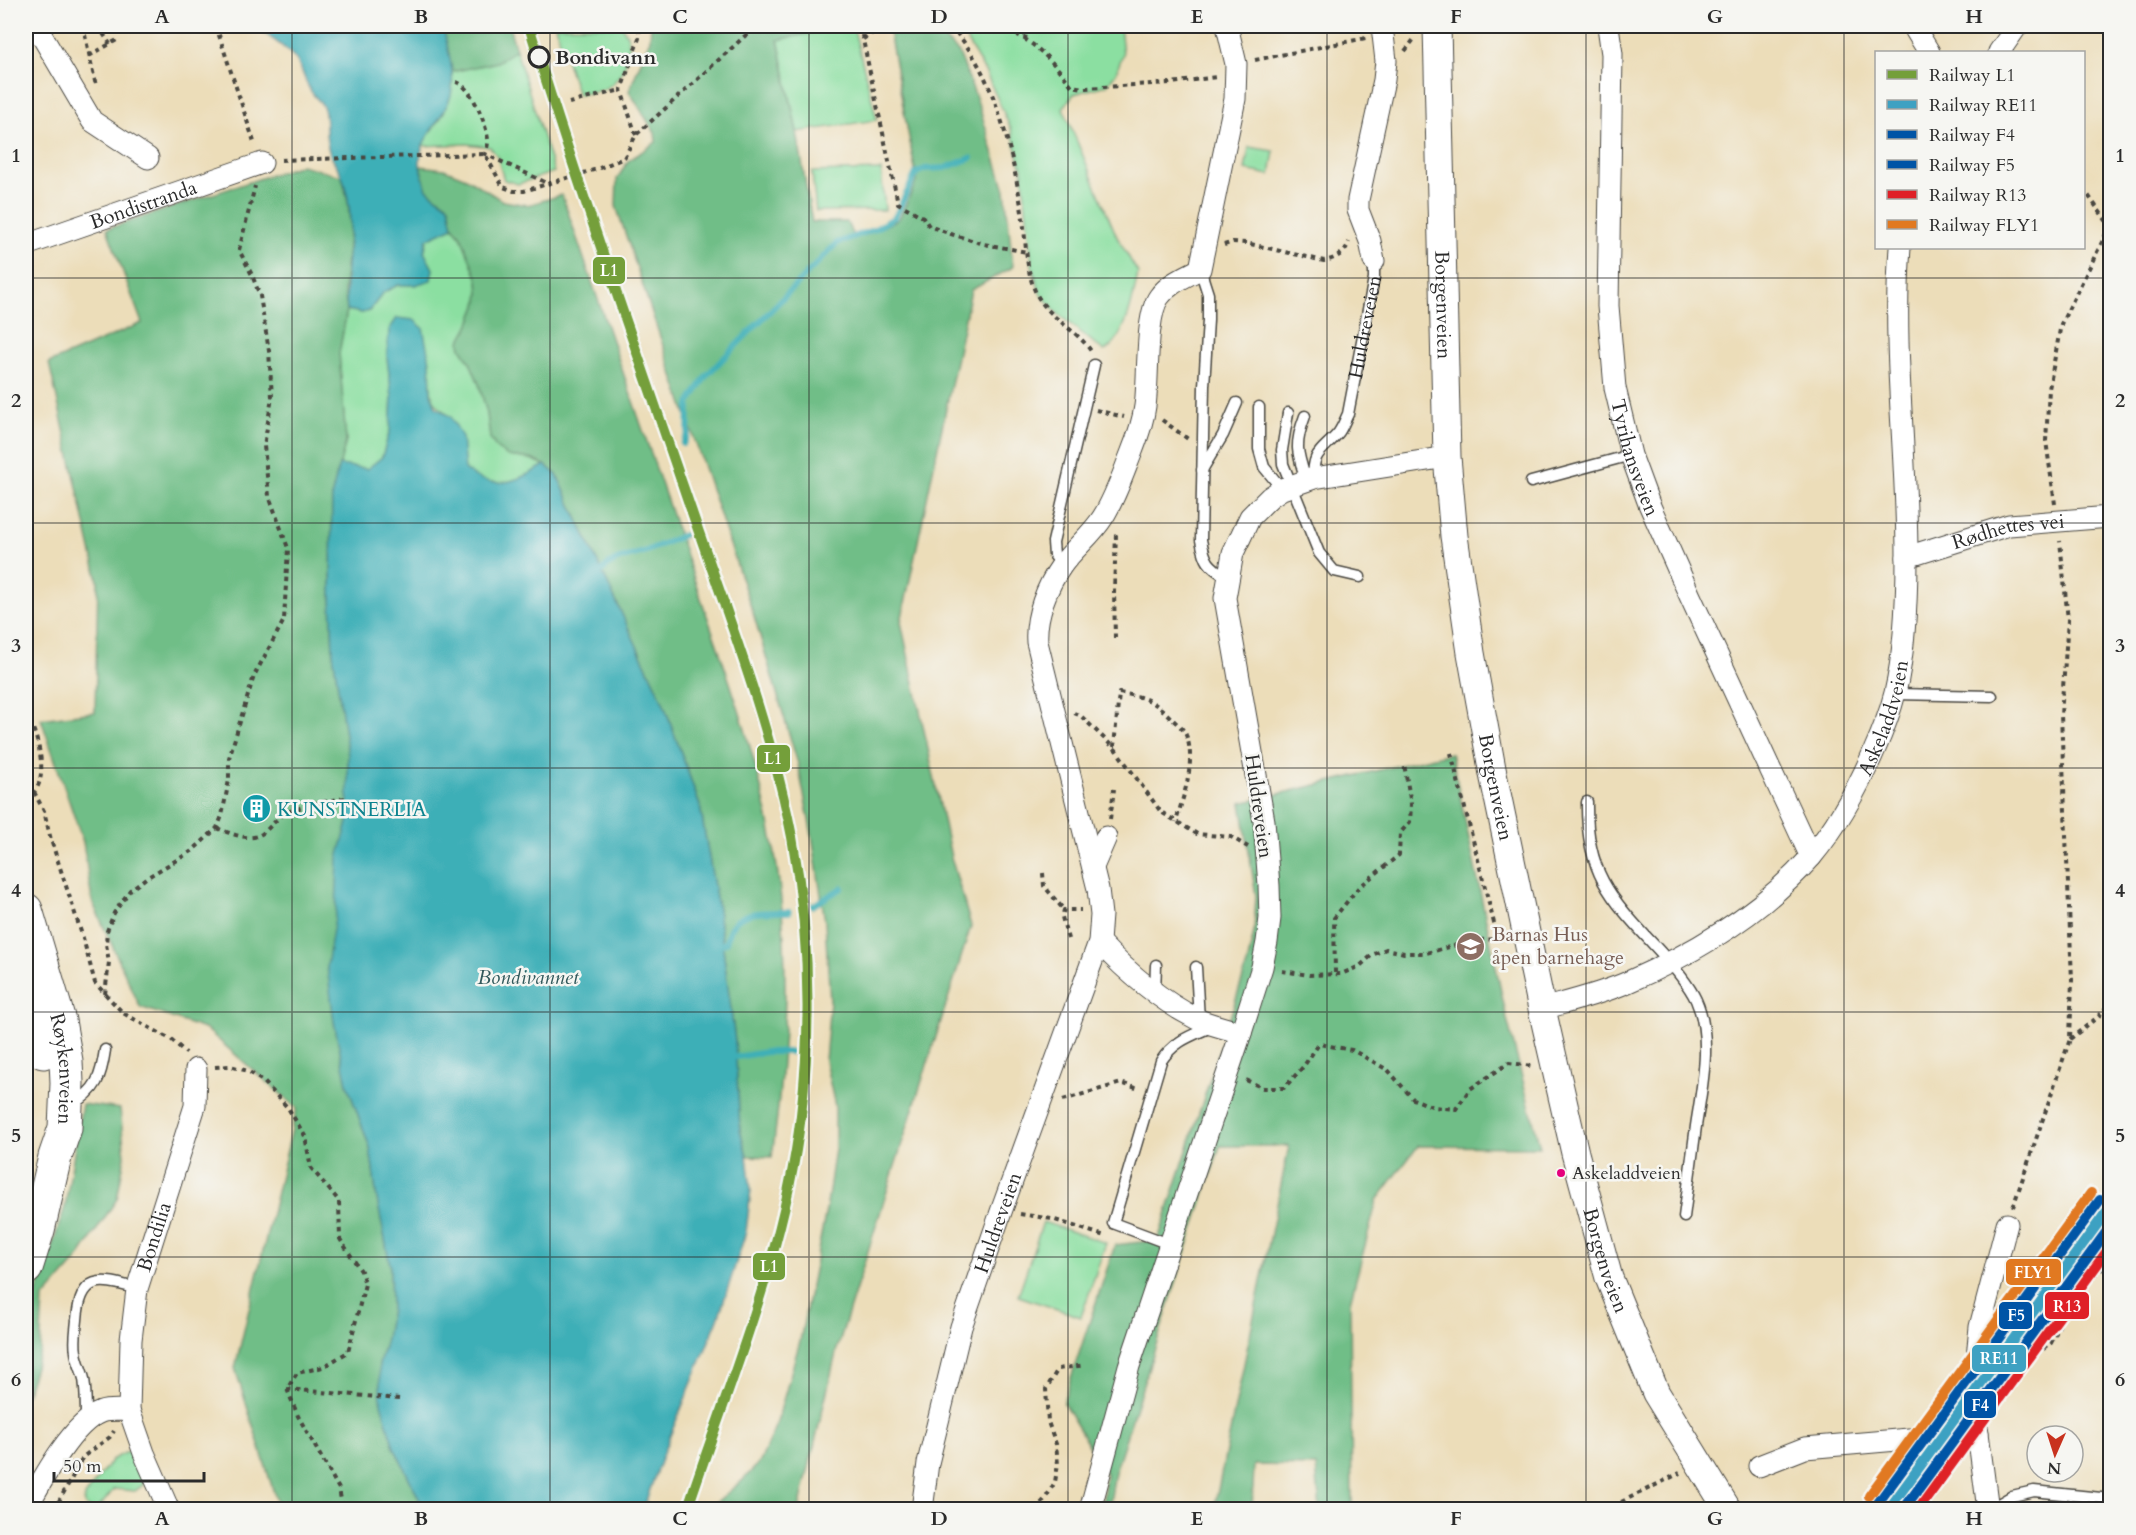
<svg xmlns="http://www.w3.org/2000/svg" width="2136" height="1535" font-family="Cardo,serif">
  <rect width="100%" height="100%" fill="#f6f6f2"/>
  <filter id="ink" filterUnits="userSpaceOnUse"><feTurbulence type="fractalNoise" baseFrequency=".0167" numOctaves="2"/><feDisplacementMap in="SourceGraphic" scale="12" xChannelSelector="R" yChannelSelector="G"/><feConvolveMatrix kernelMatrix="1 2 1 2 8 2 1 2 1" color-interpolation-filters="sRGB"/></filter>
  <filter id="wash" filterUnits="userSpaceOnUse"><feTurbulence type="fractalNoise" baseFrequency=".008" numOctaves="4" result="noise"/><feDisplacementMap in="SourceGraphic" scale="24" xChannelSelector="R" yChannelSelector="G"/><feGaussianBlur stdDeviation="1.35" result="paint"/><feColorMatrix in="noise" values="0 0 0 0 0 0 0 0 0 0 0 0 0 0 0 0 0 1.4 0 .05"/><feComposite in="paint" operator="in"/></filter>
  <g filter="url(#wash)">
    <rect width="100%" height="100%" fill="#ecddb9"/>
    <g fill="#8bdfa1" stroke="#5b8566" stroke-width="1.5">
      <path d="M555,26H622C624,30 627,34 628,38C633,55 621,80 606,88C598,92 587,93 578,95Z"/>
      <polygon points="843,26 853,26 877,120 797,132 778,39"/>
      <path d="M958,26H1120L1123,54L1116,73L1107,85L1074,94L1063,108L1117,237L1138,273C1134,295 1126,340 1104,351L1057,313L1040,293L1032,265L1022,169L1011,129L986,73Z"/>
      <path d="M516,50L554,172L518,184L504,180L497,156L490,147L467,144L422,146C425,136 432,130 438,122C449,107 452,90 451,72L497,62Z"/>
      <polygon points="1249,147 1274,151 1270,175 1245,170"/>
      <polygon points="881,170 885,210 816,211 812,172"/>
      <path d="M453,227L461,236L478,280L479,294L477,306L469,326L460,342L461,348L470,362L479,384L487,413L490,438L508,456L531,459L545,465L521,479L499,483L479,480L465,470L451,417C426,399 431,390 430,362L387,358L392,397L390,430L382,457L367,469L339,465L346,441L339,353L347,310L362,313L369,311L384,292L398,285H415L433,269L424,252L428,238Z"/>
      <polygon points="1043,1222 1106,1243 1081,1317 1018,1296"/>
      <polygon points="129,1451 144,1481 143,1485 135,1491 114,1489 98,1509 89,1509 84,1504 85,1496 104,1470 113,1459"/>
    </g>
    <g fill="#70be87" stroke="#4e7459" stroke-width="1.5">
      <polygon points="443,26 509,26 516,50 497,62 451,72"/>
      <polygon points="651,26 843,26 778,40 797,132 812,222 847,222 852,234 866,235 899,219 917,180 888,26 931,26 959,53 977,100 1005,190 1013,267 971,290 901,622 951,857 971,926 837,1349 799,1509 708,1509 743,1480 760,1462 777,1422 800,1341 827,1205 835,1148 835,1106 825,1061 830,1001 825,922 812,835 798,764 754,616 616,206 617,179 628,161 656,142 655,133 629,91 650,39"/>
      <polygon points="301,165 342,176 348,202 350,224 344,290 347,310 339,353 346,441 332,494 331,596 333,653 348,755 348,823 339,858 334,1022 347,1084 370,1148 377,1199 390,1265 391,1309 386,1339 379,1365 394,1447 424,1509 279,1509 235,1368 297,1108 207,1030 140,1007 92,901 83,842 41,719 95,712 98,581 49,363 142,323 107,229"/>
      <path d="M420,166L444,169L466,178L503,201L528,205L562,195C605,320 648,445 691,570C722,659 756,749 773,843C792,946 786,1054 772,1157L747,1156L740,1130L735,1041L718,909L700,806L663,702L557,475L545,465L531,459L508,456L497,449L490,438L487,413L479,384L470,362L461,348L460,342L469,326L477,306L479,294L478,280L461,236L453,227L449,206L427,190Z"/>
      <polygon points="1451,753 1506,1015 1540,1147 1418,1146 1377,1200 1350,1302 1352,1509 1320,1509 1316,1466 1254,1465 1252,1509 1214,1509 1289,1146 1220,1146 1115,1472 1109,1509 1102,1509 1106,1474 1063,1402 1115,1245 1158,1240 1247,965 1254,932 1256,896 1241,803"/>
      <polygon points="82,1104 120,1109 125,1156 117,1199 77,1260 43,1299 40,1351 26,1395 26,1324 65,1207"/>
    </g>
    <g fill="#3eafb7" stroke="#346d71" stroke-width="1.5">
      <path d="M255,26H443C447,47 456,74 451,95C443,124 414,138 421,171C423,176 424,184 427,189C432,195 443,201 449,206L453,227L427,239L424,252L433,269L431,280L415,285H398L384,292L369,311L362,313L347,310C343,281 350,253 350,223C350,208 347,188 341,174C338,167 333,161 330,154C323,136 328,124 324,109C322,102 317,100 313,94C305,85 304,72 297,61C290,49 267,36 255,26Z"/>
      <path d="M397,318L414,320L423,328L430,362L431,394L436,407L451,417L462,437L465,470C494,492 516,482 545,465L557,475L663,702L700,806L718,909L735,1041L740,1130L747,1156L751,1190L746,1232L718,1319L665,1448L643,1509H424L394,1447L381,1403L379,1365L386,1339L391,1309L390,1265L377,1199L370,1148L347,1084L334,1022L327,966L336,911L338,858L348,823V755L333,653L331,596L332,494L339,465L367,469L382,457L390,430L392,397L387,358L389,330Z"/>
    </g>
    <g fill="none" stroke-linecap="round" stroke-linejoin="round">
      <g stroke="#3eafb7" stroke-width="6">
        <polyline points="683,444 688,434 689,404 706,376 837,243 875,229 895,217 916,173 925,169 945,168 971,158"/>
        <path d="M602,571C613,557 633,557 649,550C660,545 672,540 684,535"/>
        <polyline points="812,906 842,888"/>
        <path d="M722,944L726,943C727,939 728,933 730,929C740,909 770,912 789,912"/>
        <polyline points="736,1057 766,1052 792,1052"/>
      </g>
    </g>
  </g>
  <g filter="url(#ink)">
    <g fill="none" stroke-linecap="round" stroke-linejoin="round">
      <defs>
        <g id="service">
          <path d="M1200,269L1208,294V320L1204,386L1201,540C1205,561 1208,566 1227,577"/>
          <polyline points="1259,407 1259,449 1264,467 1282,489"/>
          <polyline points="1288,413 1282,450 1283,464 1319,553 1334,571 1360,577"/>
          <path d="M1305,416C1294,445 1297,452 1306,480"/>
          <polyline points="1202,470 1223,435 1237,403"/>
          <path id="s1" d="M1314,478C1311,451 1325,450 1339,432C1343,426 1345,420 1348,414L1374,278V261"/>
          <polyline points="1531,482 1631,455"/>
          <polyline points="1062,565 1054,555 1053,542 1094,365"/>
          <polyline points="1895,694 1992,696"/>
          <path d="M1587,802C1586,871 1609,897 1654,945C1668,960 1687,981 1696,1000C1713,1038 1702,1086 1696,1126C1692,1156 1688,1187 1684,1217"/>
          <polyline points="1196,967 1199,1020"/>
          <polyline points="1155,992 1156,965"/>
          <path d="M72,1105C97,1090 101,1077 105,1050"/>
          <path d="M1169,1244L1113,1223L1161,1061C1175,1040 1191,1036 1213,1026"/>
          <path d="M86,1420C86,1407 86,1392 84,1379C82,1370 77,1361 76,1352C74,1342 76,1331 77,1320C80,1275 100,1277 137,1289"/>
          <polyline points="1988,1510 2012,1496 2034,1491 2101,1498 2110,1503"/>
        </g>
        <g id="minor">
          <polyline points="36,26 92,121 148,158"/>
          <path id="s2" d="M1608,26L1612,54L1608,306L1615,388L1631,455L1649,504L1690,596L1811,857"/>
          <polyline points="1913,26 1929,52"/>
          <polyline points="1999,52 2017,26"/>
          <path id="s3" d="M26,245L262,163"/>
          <polyline points="1374,261 1370,241 1358,210 1358,200 1384,80 1386,61 1382,26"/>
          <path id="s4" d="M1907,557L2009,525L2110,517"/>
          <polyline points="1093,867 1106,837"/>
          <path d="M1099,942C1127,972 1159,1000 1197,1019C1210,1025 1227,1028 1241,1033"/>
          <path id="s5" d="M1542,1009C1571,1001 1601,994 1628,982C1695,953 1762,912 1811,857C1837,826 1858,788 1874,751C1882,733 1890,713 1895,693C1905,651 1907,600 1907,556C1907,454 1892,349 1900,248"/>
          <polyline points="1978,1433 1988,1510"/>
          <polyline points="1759,1466 1805,1448 1978,1433 1973,1396 1980,1327 2007,1224"/>
          <path d="M26,1509C41,1482 72,1423 101,1412C109,1409 121,1411 129,1410"/>
          <path id="s6" d="M169,1510L144,1453L129,1410L131,1340L137,1289L195,1106L196,1069"/>
          <path id="s7" d="M922,1510L928,1463L961,1327L1002,1209L1099,942L1101,915L1098,889L1037,642C1035,616 1047,586 1062,565C1074,548 1092,535 1103,517C1115,498 1123,474 1131,454C1137,439 1143,422 1145,406C1149,380 1145,316 1159,297C1169,283 1185,277 1200,269L1235,99L1236,64L1227,26"/>
          <polyline points="1090,1510 1129,1366 1241,1033 1262,967 1267,942 1270,918 1269,886 1264,821 1225,598 1233,553 1250,517 1270,497 1282,489 1314,478 1447,457"/>
        </g>
        <g id="tertiary">
          <path id="s8" d="M1437,26L1447,457L1454,536L1471,653L1493,774L1542,1009L1575,1153L1609,1278L1656,1393L1728,1510"/>
        </g>
        <g id="primary">
          <path id="s9" d="M26,910L59,1021L66,1061L67,1083L65,1128L55,1157L38,1230L26,1268"/>
          <polyline points="26,987 43,1052"/>
        </g>
      </defs>
      <use href="#service" stroke="#484640" stroke-width="13"/>
      <use href="#minor" stroke="#484640" stroke-width="23"/>
      <use href="#tertiary" stroke="#484640" stroke-width="29"/>
      <use href="#primary" stroke="#484640" stroke-width="35"/>
      <g stroke="#484640" stroke-width="4" stroke-dasharray="4.5 4.5" stroke-linecap="butt">
        <polyline points="83,26 96,86"/>
        <polyline points="98,26 110,44"/>
        <polyline points="216,26 255,145"/>
        <polyline points="860,26 898,203 923,217 929,226 951,234 984,244 1027,252"/>
        <path d="M950,26C995,71 1014,157 1023,219C1026,243 1026,274 1037,295C1050,319 1077,330 1091,351"/>
        <path d="M954,30C967,28 980,27 993,28C1026,30 1053,62 1072,86L1084,88L1171,83L1217,77"/>
        <polyline points="863,39 884,26"/>
        <polyline points="1025,40 1027,26"/>
        <polyline points="1405,51 1415,38"/>
        <polyline points="89,56 117,40"/>
        <polyline points="1255,60 1366,38"/>
        <path d="M456,82C471,85 487,125 488,140C488,145 487,149 485,154L547,183"/>
        <polyline points="569,103 621,90"/>
        <polyline points="636,135 621,90 639,38 640,26"/>
        <polyline points="281,160 485,154 503,187 514,191 524,191 597,169 624,158 636,135 756,26"/>
        <path d="M1224,245L1233,242L1246,243L1324,261C1335,259 1345,254 1349,242"/>
        <polyline points="1096,410 1124,417"/>
        <polyline points="1162,420 1188,439"/>
        <polyline points="2055,504 2046,441 2049,389 2061,324 2110,226 2088,195 2084,192"/>
        <polyline points="1115,638 1114,591 1116,534"/>
        <path d="M26,713C36,731 50,774 34,792C32,794 28,795 26,797"/>
        <polyline points="1074,713 1081,716 1116,750 1161,812 1197,834 1231,837 1248,847"/>
        <path d="M1114,747L1119,693C1145,697 1152,699 1171,718C1176,723 1184,729 1186,735C1197,762 1183,796 1176,822"/>
        <polyline points="1451,753 1496,931 1503,936"/>
        <polyline points="34,792 44,811 51,840 83,938 95,983 123,1013 172,1040 186,1053"/>
        <polyline points="1110,819 1114,789"/>
        <path d="M217,828C230,833 250,843 263,833C271,827 278,816 288,812C299,807 337,798 348,798"/>
        <polyline points="1043,873 1044,886 1064,910"/>
        <polyline points="1068,939 1062,917 1064,910 1081,910"/>
        <polyline points="1282,971 1309,975 1341,974 1360,966 1372,955 1386,949 1404,953 1426,953 1477,940 1505,939"/>
        <polyline points="1335,973 1334,918 1358,888 1399,855 1400,833 1410,822 1411,804 1404,764"/>
        <polyline points="105,994 109,962 106,944 107,931 114,913 130,890 146,878 192,851 217,828 222,816 229,780 229,758 245,705 254,676 284,620 288,548 269,496 264,446 272,397 269,351 260,296 252,275 239,250 255,186"/>
        <polyline points="2070,1039 2099,1016 2110,1003"/>
        <polyline points="215,1067 230,1066 248,1071 264,1082 288,1108 305,1136 311,1168 339,1201 340,1239 361,1271 365,1284 348,1352 323,1367 297,1373 287,1389 298,1416 339,1489 343,1510"/>
        <polyline points="26,1072 31,1101 27,1154"/>
        <polyline points="1246,1080 1263,1088 1284,1088 1303,1067 1319,1044 1352,1050 1388,1070 1413,1099 1434,1107 1456,1109 1470,1089 1509,1063 1533,1066"/>
        <polyline points="1063,1100 1121,1083 1139,1089"/>
        <polyline points="2013,1207 2070,1039 2072,980 2061,715 2068,620 2060,541"/>
        <polyline points="1020,1214 1052,1219 1105,1236"/>
        <polyline points="1993,1387 2004,1381 2051,1343 2073,1298 2110,1261"/>
        <polyline points="287,1389 399,1399"/>
        <polyline points="54,1510 84,1456 110,1437 114,1431"/>
        <polyline points="1035,1510 1045,1499 1055,1482 1058,1464 1056,1444 1048,1422 1046,1389 1058,1369 1085,1365"/>
        <polyline points="1605,1510 1680,1473"/>
      </g>
      <use href="#service" stroke="#fff" stroke-width="10"/>
      <use href="#minor" stroke="#fff" stroke-width="21"/>
      <use href="#tertiary" stroke="#fff" stroke-width="27"/>
      <use href="#primary" stroke="#fff" stroke-width="33"/>
      <defs>
        <path id="rail-1" d="M529,26C577,182 631,335 684,489C723,604 769,718 792,837C809,929 812,1023 801,1115C785,1252 730,1380 687,1510"/>
        <polyline id="rail-2" points="1888,1510 2110,1207"/>
        <polyline id="rail-3" points="1903,1510 2110,1227"/>
        <polyline id="rail-4" points="1878,1503 2100,1200"/>
        <polyline id="rail-5" points="1918,1510 2110,1247"/>
        <polyline id="rail-6" points="1869,1496 2091,1193"/>
      </defs>
      <use href="#rail-1" stroke="#f6f6f2" stroke-width="15"/>
      <use href="#rail-2" stroke="#f6f6f2" stroke-width="15"/>
      <use href="#rail-3" stroke="#f6f6f2" stroke-width="15"/>
      <use href="#rail-4" stroke="#f6f6f2" stroke-width="15"/>
      <use href="#rail-5" stroke="#f6f6f2" stroke-width="15"/>
      <use href="#rail-6" stroke="#f6f6f2" stroke-width="15"/>
      <use href="#rail-1" stroke="#749f3a" stroke-width="10"/>
      <use href="#rail-2" stroke="#3ea1c2" stroke-width="10"/>
      <use href="#rail-3" stroke="#0054a6" stroke-width="10"/>
      <use href="#rail-4" stroke="#0054a6" stroke-width="10"/>
      <use href="#rail-5" stroke="#df2027" stroke-width="10"/>
      <use href="#rail-6" stroke="#e17921" stroke-width="10"/>
    </g>
  </g>
  <path fill="none" stroke="#2b2b2b" stroke-width="1.5" stroke-opacity="0.55" d="M292,26V1510M550,26V1510M809,26V1510M1068,26V1510M1327,26V1510M1586,26V1510M1844,26V1510M26,278H2110M26,523H2110M26,768H2110M26,1012H2110M26,1257H2110"/>
  <defs>
    <symbol id="building-disc" viewBox="-11 -11 22 22"><circle r="9.5" fill="#0f9aa8" stroke="#f6f6f2"/><path d="M-4-6H4V6H1V3H-1V6H-4ZM-2.5-4.3h1.7v1.8h-1.7ZM.8-4.3h1.7v1.8H.8ZM-2.5-1h1.7V.8h-1.7ZM.8-1h1.7V.8H.8Z" fill="#fff"/></symbol>
    <symbol id="school-disc" viewBox="-11 -11 22 22"><circle r="9.5" fill="#8d6e63" stroke="#f6f6f2"/><path d="M0-5L7-2L0 1L-7-2ZM-4 1L0 2.5L4 1V4Q0 6-4 4Z" fill="#fff"/></symbol>
  </defs>
  <g fill-rule="evenodd">
    <use href="#building-disc" x="240" y="792" width="33" height="33"/>
    <use href="#school-disc" x="1454" y="930" width="33" height="33"/>
  </g>
  <circle fill="#f6f6f2" stroke="#2b2b2b" stroke-width="3" cx="539" cy="57" r="10"/>
  <circle fill="#e5007d" stroke="#f6f6f2" stroke-width="2" cx="1561" cy="1173" r="5"/>
  <g text-anchor="middle" dominant-baseline="central" stroke-width="5" stroke-linejoin="round" paint-order="stroke">
    <g font-size="18" fill="#2b2b2b" stroke="#f6f6f2" text-anchor="start">
      <text x="1572" y="1173">Askeladdveien</text>
    </g>
    <g font-size="20" font-weight="bold" fill="#2b2b2b" stroke="#f6f6f2" text-anchor="start">
      <text x="555" y="57">Bondivann</text>
    </g>
    <g font-size="20" fill="#2b2b2b" stroke="#f6f6f2">
      <text stroke="none"><textPath href="#s3" startOffset="124">Bondistranda</textPath></text>
      <text stroke="none"><textPath href="#s8" startOffset="279">Borgenveien</textPath></text>
      <text stroke="none"><textPath href="#s1" startOffset="164">Huldreveien</textPath></text>
      <text stroke="none"><textPath href="#s2" startOffset="435">Tyrihansveien</textPath></text>
      <text stroke="none"><textPath href="#s4" startOffset="105">Rødhettes vei</textPath></text>
      <text stroke="none"><textPath href="#s5" startOffset="472">Askeladdveien</textPath></text>
      <text stroke="none"><textPath href="#s8" startOffset="765">Borgenveien</textPath></text>
      <text transform="translate(1259 806) rotate(82)">Huldreveien</text>
      <text stroke="none"><textPath href="#s9" startOffset="164">Røykenveien</textPath></text>
      <text stroke="none"><textPath href="#s7" startOffset="298">Huldreveien</textPath></text>
      <text stroke="none"><textPath href="#s6" startOffset="284">Bondilia</textPath></text>
      <text stroke="none"><textPath href="#s8" startOffset="1251">Borgenveien</textPath></text>
    </g>
    <g font-size="20" fill="#0d838f" stroke="#f6f6f2" text-anchor="start">
      <text x="277" y="809">KUNSTNERLIA</text>
    </g>
    <g font-size="20" fill="#785e54" stroke="#f6f6f2" text-anchor="start">
      <text x="1492" y="934">Barnas Hus<tspan x="1492" dy="23">åpen barnehage</tspan></text>
    </g>
    <g font-size="21" font-style="italic" fill="#32595c" stroke="#f6f6f2">
      <text x="528" y="977">Bondivannet</text>
    </g>
  </g>
  <g stroke="#f6f6f2" stroke-width="2">
    <rect x="592" y="256" width="34" height="29" rx="6" fill="#749f3a"/>
    <rect x="756" y="744" width="35" height="29" rx="6" fill="#749f3a"/>
    <rect x="752" y="1252" width="34" height="29" rx="6" fill="#749f3a"/>
    <rect x="2005" y="1258" width="57" height="28" rx="6" fill="#e17921"/>
    <rect x="2044" y="1291" width="46" height="29" rx="6" fill="#df2027"/>
    <rect x="1998" y="1301" width="35" height="29" rx="6" fill="#0054a6"/>
    <rect x="1971" y="1344" width="56" height="29" rx="6" fill="#3ea1c2"/>
    <rect x="1963" y="1390" width="34" height="29" rx="6" fill="#0054a6"/>
  </g>
  <g font-size="16" text-anchor="middle" font-weight="bold" fill="#fff">
    <text x="609" y="276">L1</text>
    <text x="773" y="764">L1</text>
    <text x="769" y="1272">L1</text>
    <text x="2033" y="1278">FLY1</text>
    <text x="2067" y="1312">R13</text>
    <text x="2016" y="1321">F5</text>
    <text x="1999" y="1364">RE11</text>
    <text x="1980" y="1411">F4</text>
  </g>
  <rect width="2136" height="1535" fill="none" stroke="#f6f6f2" stroke-width="66"/>
  <rect x="1875" y="51" width="210" height="198" fill="#f6f6f2" stroke="#a5a5a2" stroke-width="1.5"/>
  <rect x="1887" y="70" width="30" height="9" fill="#749f3a" stroke="#a5a5a2" stroke-width="1.5"/>
  <text x="1929" y="81" font-size="18" fill="#2b2b2b">Railway L1</text>
  <rect x="1887" y="100" width="30" height="9" fill="#3ea1c2" stroke="#a5a5a2" stroke-width="1.5"/>
  <text x="1929" y="111" font-size="18" fill="#2b2b2b">Railway RE11</text>
  <rect x="1887" y="130" width="30" height="9" fill="#0054a6" stroke="#a5a5a2" stroke-width="1.5"/>
  <text x="1929" y="141" font-size="18" fill="#2b2b2b">Railway F4</text>
  <rect x="1887" y="160" width="30" height="9" fill="#0054a6" stroke="#a5a5a2" stroke-width="1.5"/>
  <text x="1929" y="171" font-size="18" fill="#2b2b2b">Railway F5</text>
  <rect x="1887" y="190" width="30" height="9" fill="#df2027" stroke="#a5a5a2" stroke-width="1.5"/>
  <text x="1929" y="201" font-size="18" fill="#2b2b2b">Railway R13</text>
  <rect x="1887" y="220" width="30" height="9" fill="#e17921" stroke="#a5a5a2" stroke-width="1.5"/>
  <text x="1929" y="231" font-size="18" fill="#2b2b2b">Railway FLY1</text>
  <g transform="translate(2055 1454) rotate(183)"><circle r="28" fill="#f6f6f2" stroke="#a5a5a2" stroke-width="1.5"/>
  <path d="M0-4.5L10 22L0 15L-10 22Z" fill="#c8321e"/>
  <text y="-9" font-size="16" font-weight="bold" text-anchor="middle" fill="#2b2b2b">N</text>
  </g>
  <path d="M54 1472v9h150v-9" fill="none" stroke="#2b2b2b" stroke-width="3"/>
  <text x="63" y="1472" font-size="18" fill="#2b2b2b" stroke="#f6f6f2" stroke-width="4.5" paint-order="stroke">50 m</text>
  <rect x="33" y="33" width="2070" height="1469" fill="none" stroke="#2b2b2b" stroke-width="2"/>
  <g font-size="20" text-anchor="middle" font-weight="bold" fill="#2b2b2b">
    <text x="162" y="23">A</text>
    <text x="421" y="23">B</text>
    <text x="680" y="23">C</text>
    <text x="939" y="23">D</text>
    <text x="1197" y="23">E</text>
    <text x="1456" y="23">F</text>
    <text x="1715" y="23">G</text>
    <text x="1974" y="23">H</text>
    <text x="16" y="162">1</text>
    <text x="2120" y="162">1</text>
    <text x="16" y="407">2</text>
    <text x="2120" y="407">2</text>
    <text x="16" y="652">3</text>
    <text x="2120" y="652">3</text>
    <text x="16" y="897">4</text>
    <text x="2120" y="897">4</text>
    <text x="16" y="1142">5</text>
    <text x="2120" y="1142">5</text>
    <text x="16" y="1386">6</text>
    <text x="2120" y="1386">6</text>
    <text x="162" y="1525">A</text>
    <text x="421" y="1525">B</text>
    <text x="680" y="1525">C</text>
    <text x="939" y="1525">D</text>
    <text x="1197" y="1525">E</text>
    <text x="1456" y="1525">F</text>
    <text x="1715" y="1525">G</text>
    <text x="1974" y="1525">H</text>
  </g>
</svg>
